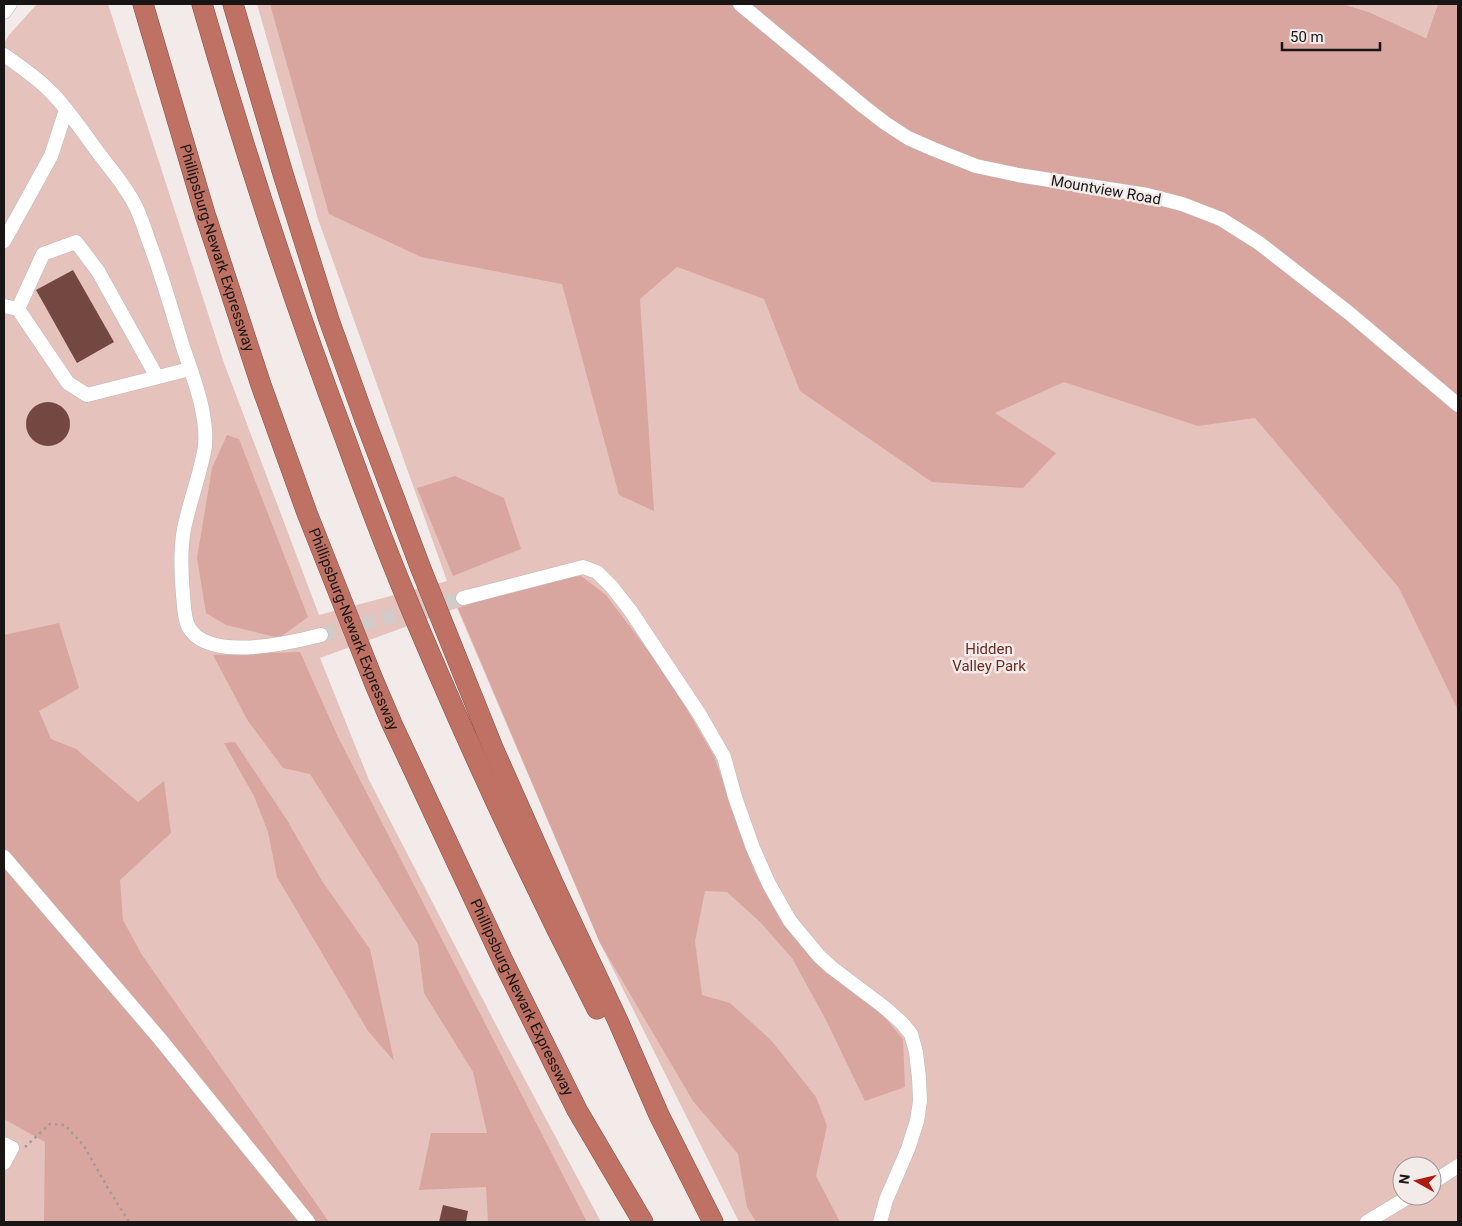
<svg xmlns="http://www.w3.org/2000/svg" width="1462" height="1226" font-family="Roboto,sans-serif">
  <rect width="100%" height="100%" fill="#f3ebe9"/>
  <g fill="#e6c2bc" fill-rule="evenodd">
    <path d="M37,4H108L224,363L319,615L447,581L318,219L257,4H721L1458,413V1222H739L600,943L457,608L320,658L369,780L507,1046L601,1222H4V43L9,35ZM1402,1166H1432V1196H1402Z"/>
    <polygon points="1343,4 1438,4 1426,38 1369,12"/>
  </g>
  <g fill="#d8a69e">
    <polygon points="270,4 1343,4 1369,12 1426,38 1438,4 1458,4 1458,710 1399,588 1255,418 1198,426 1064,382 995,413 1056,453 1023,488 932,482 800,391 764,299 677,267 640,299 654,511 619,495 562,284 421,257 329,214"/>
    <polygon points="227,435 239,439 308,617 279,638 226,625 206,613 197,558 212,468"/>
    <polygon points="455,476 504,498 521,549 453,576 417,488"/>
    <polygon points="581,576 606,595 668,677 714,756 754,870 773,907 791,934 842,985 882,1014 903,1039 905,1087 865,1101 826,1020 792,958 760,922 727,892 705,891 695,941 702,995 730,1003 771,1040 816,1097 827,1126 816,1176 840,1222 756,1222 747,1207 738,1154 693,1101 600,943 458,608 545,581"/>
    <polygon points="59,623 79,688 39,711 51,739 76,749 138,802 164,781 171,833 120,880 123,920 142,955 329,1222 44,1222 45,1142 4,1119 4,635"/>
    <polygon points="300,652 338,737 587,1222 488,1222 486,1187 419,1190 431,1133 487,1133 473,1072 424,993 418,944 310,774 283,768 248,721 213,655"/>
    <polygon points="235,742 287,820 322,881 370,949 394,1061 368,1031 277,877 268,832 254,796 224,743"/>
  </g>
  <g fill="#724840">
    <polygon points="73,270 114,342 77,363 36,290"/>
    <circle cx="48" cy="424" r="22"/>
    <polygon points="443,1205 468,1211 466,1222 439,1222"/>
  </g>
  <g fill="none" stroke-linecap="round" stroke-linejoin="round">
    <polyline stroke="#d2cbc9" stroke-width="14" stroke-dasharray="14 7" stroke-linecap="butt" points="321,635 463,598"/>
    <defs>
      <g id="minor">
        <polyline points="740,4 863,106 885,123 908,138 933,149 976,166 1018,175 1147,195 1182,204 1221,219 1259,243 1349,313 1458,405"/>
        <polyline points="4,12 10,4"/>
        <path d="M4,55C20,66 36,77 50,91C69,110 84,134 100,155C113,172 127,188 136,207C142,219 146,234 151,247C163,279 172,311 182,344C192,374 208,413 205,446C204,455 201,464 199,473C194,491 188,510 184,529C180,551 181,573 183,595C184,605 184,617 188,626C207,663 290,643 321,635"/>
        <polyline points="4,241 51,156 66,110"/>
        <polyline points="4,306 18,309 68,383 87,395 190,369"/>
        <polyline points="18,309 43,254 76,242 98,271 157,377"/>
        <polyline points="463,598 583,567 597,572 612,587 630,610 700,715 724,757 735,797 753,848 769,884 790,921 819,956 831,967 884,1007 902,1023 911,1034 916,1052 919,1078 920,1101 917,1121 908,1149 886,1200 880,1222"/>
        <polyline points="4,857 160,1039 308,1222"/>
        <polyline points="4,1144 12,1148 4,1163"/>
        <polyline points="1432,1183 1458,1166"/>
        <polyline points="1367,1222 1410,1196"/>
      </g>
      <g id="highway">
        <path id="s1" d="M143,4L205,214L261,385L307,513L374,682L392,724L504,963L577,1110L643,1222"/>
        <path d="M202,4C244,150 291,295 345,438C362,485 380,533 399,580C459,726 525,869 597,1009"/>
        <polyline points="233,4 283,174 329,320 366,423 421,569 493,748 553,883 618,1021 659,1115 713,1222"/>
      </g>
    </defs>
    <use href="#minor" stroke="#bfb7b5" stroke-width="15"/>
    <use href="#highway" stroke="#855148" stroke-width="21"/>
    <polyline stroke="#a09a99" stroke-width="2.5" stroke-dasharray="2.5 4" stroke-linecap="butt" points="25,1147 50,1124 65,1125 84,1146 109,1190 129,1222"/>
    <use href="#minor" stroke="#fff" stroke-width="14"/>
    <use href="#highway" stroke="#bf7164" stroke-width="20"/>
  </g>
  <g text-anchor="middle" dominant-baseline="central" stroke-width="5" stroke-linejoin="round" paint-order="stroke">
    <g font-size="15" fill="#181514" stroke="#f3ebe9">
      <text transform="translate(1106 190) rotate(10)">Mountview Road</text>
      <text stroke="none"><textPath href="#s1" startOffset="255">Phillipsburg-Newark Expressway</textPath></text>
      <text stroke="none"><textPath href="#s1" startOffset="660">Phillipsburg-Newark Expressway</textPath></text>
      <text stroke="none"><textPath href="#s1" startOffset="1065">Phillipsburg-Newark Expressway</textPath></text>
    </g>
    <g font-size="15" fill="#6a2c23" stroke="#f3ebe9">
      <text x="989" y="649">Hidden<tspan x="989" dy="17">Valley Park</tspan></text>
    </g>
  </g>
  <rect width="1462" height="1226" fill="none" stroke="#181514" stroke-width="10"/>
  <g transform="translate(1417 1181) rotate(278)"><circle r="24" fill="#f3ebe9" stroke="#9b9594"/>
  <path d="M0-4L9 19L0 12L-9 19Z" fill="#ac1c0f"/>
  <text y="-8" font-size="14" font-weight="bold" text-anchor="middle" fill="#181514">N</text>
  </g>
  <path d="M1282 42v8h98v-8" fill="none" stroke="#181514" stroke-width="2.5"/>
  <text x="1290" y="42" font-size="15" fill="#181514" stroke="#f3ebe9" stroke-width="4" paint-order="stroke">50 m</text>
</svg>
